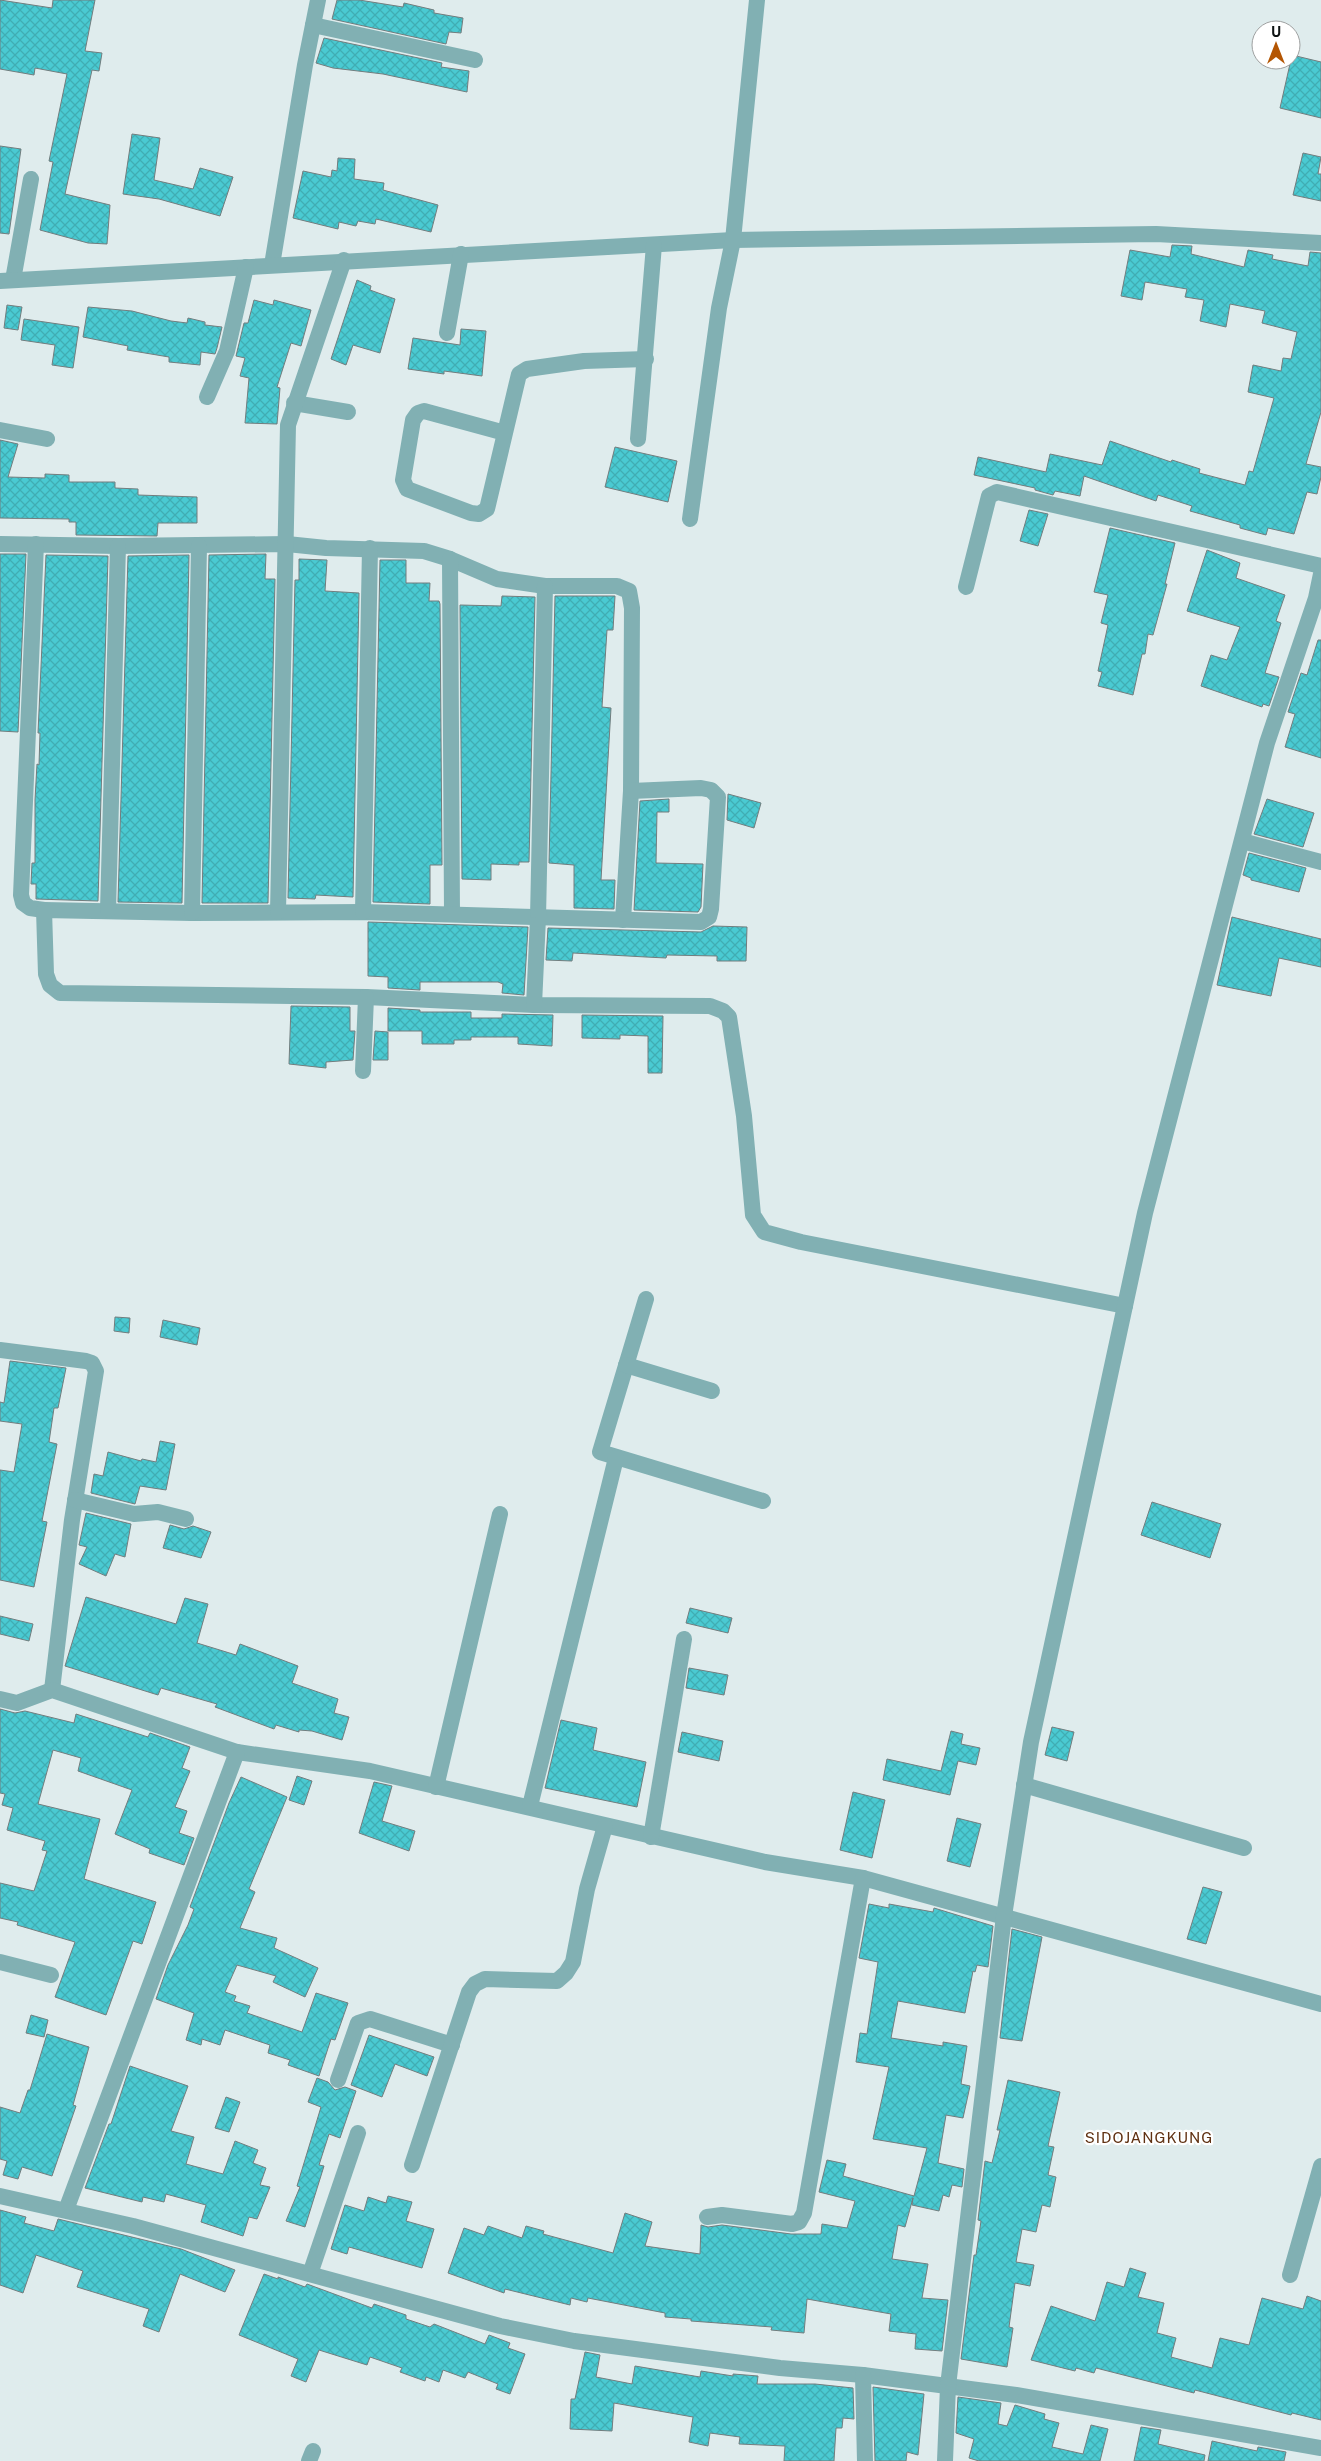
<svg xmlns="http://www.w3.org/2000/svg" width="1321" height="2461" font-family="'Public Sans',sans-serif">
  <defs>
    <pattern id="building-cross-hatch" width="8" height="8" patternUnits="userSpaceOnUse" patternTransform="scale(1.25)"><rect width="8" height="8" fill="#4acad2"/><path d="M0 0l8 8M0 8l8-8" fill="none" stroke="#40adb3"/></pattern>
  </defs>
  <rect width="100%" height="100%" fill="#dfeced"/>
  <g fill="url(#building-cross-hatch)" stroke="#727d7e">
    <polygon points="0,0 52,8 53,0 95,0 85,51 102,53 99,71 92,70 65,194 110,205 107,244 88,243 40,230 53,162 49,161 67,74 35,68 34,75 0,69"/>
    <polygon points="337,0 359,0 403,7 404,3 434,10 434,13 463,18 461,33 449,32 446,44 332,19"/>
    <polygon points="324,38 442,63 441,67 469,71 467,92 383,74 333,68 316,63"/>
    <polygon points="1292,55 1321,62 1321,118 1280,108"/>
    <polygon points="132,134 160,138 154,180 193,189 200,168 233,177 220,216 159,199 123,194"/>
    <polygon points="0,146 21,149 9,234 0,233"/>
    <polygon points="1303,153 1321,157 1318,174 1321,174 1321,201 1293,195"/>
    <polygon points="338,158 355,159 354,179 384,183 383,190 438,205 431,232 376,219 375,224 358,221 356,226 339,222 338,229 293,218 303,171 331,177 332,170 337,171"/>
    <polygon points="1172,245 1192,246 1191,254 1244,267 1248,250 1273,255 1272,259 1308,266 1310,252 1321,253 1321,412 1306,464 1321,467 1321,477 1317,494 1307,492 1294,534 1268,528 1266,535 1240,528 1240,525 1190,511 1192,506 1158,495 1156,501 1084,476 1080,496 1055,491 1053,495 1035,490 1035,488 974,475 978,457 1046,472 1050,454 1102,465 1110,441 1171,462 1172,460 1200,469 1199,473 1245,485 1249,471 1253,472 1274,398 1248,392 1253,365 1281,371 1283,358 1291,359 1297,332 1262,323 1265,311 1230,304 1226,327 1200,321 1204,300 1185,297 1187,289 1145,282 1142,300 1121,296 1130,250 1170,257"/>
    <polygon points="357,280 371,286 370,290 395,299 380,353 353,345 346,365 331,359"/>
    <polygon points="254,300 273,305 274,300 311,310 301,346 291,343 277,387 280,388 277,424 245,423 249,378 240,376 245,358 236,356 244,323 248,323"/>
    <polygon points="7,305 22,307 18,330 4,328"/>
    <polygon points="88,307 132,311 171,321 187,323 188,318 205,322 205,325 222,327 217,348 215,354 201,352 200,365 169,362 169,357 127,350 128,346 83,337"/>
    <polygon points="24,319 79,327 73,368 52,365 55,345 21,340"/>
    <polygon points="461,329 486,331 482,376 444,371 444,374 408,369 413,338 460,345"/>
    <polygon points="0,440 18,444 8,477 45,478 45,474 69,475 69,482 115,482 115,488 138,489 138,495 197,497 197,523 158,523 157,536 76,535 76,522 69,522 69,519 0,518"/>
    <polygon points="615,447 677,461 668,502 605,487"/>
    <polygon points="1029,510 1048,514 1038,546 1020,541"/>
    <polygon points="1110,528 1175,543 1165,584 1167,584 1153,635 1148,634 1145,654 1142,654 1133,695 1098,686 1102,672 1098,671 1108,625 1101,623 1108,595 1094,592"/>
    <polygon points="1207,550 1240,563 1236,578 1285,595 1276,621 1281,623 1265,673 1279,677 1269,706 1263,704 1262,707 1201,686 1211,655 1227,660 1240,627 1187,611"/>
    <polygon points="0,554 26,554 18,732 0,731"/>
    <polygon points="266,554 265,579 275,579 268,903 202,903 209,555"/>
    <polygon points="46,555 108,556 98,901 36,899 36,884 31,884 32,863 35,863 35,800 37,764 39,765 40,733 38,733"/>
    <polygon points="189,555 182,903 118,902 128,556"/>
    <polygon points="299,559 327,560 325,591 359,593 353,897 316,895 315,899 288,898 295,580 299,580"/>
    <polygon points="380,560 406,560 406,583 430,583 429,601 439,601 440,604 442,865 430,865 430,904 373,902"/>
    <polygon points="502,596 535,597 529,862 519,862 519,865 491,864 491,880 462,879 460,605 501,606"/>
    <polygon points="555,596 615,596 613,630 607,630 602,707 611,708 601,880 615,880 614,909 574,908 574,865 549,863"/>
    <polygon points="1318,640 1321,640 1321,758 1285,747 1295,714 1288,712 1301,673 1307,675"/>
    <polygon points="728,794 761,803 754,828 727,820"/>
    <polygon points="669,799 669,812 657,812 656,863 703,864 701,907 698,912 634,910 640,801"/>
    <polygon points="1267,799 1314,813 1303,847 1254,834"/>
    <polygon points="1249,853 1306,868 1299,892 1251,880 1251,878 1243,875"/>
    <polygon points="1232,917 1321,939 1321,967 1279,958 1271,996 1217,985"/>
    <polygon points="368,922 528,927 524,995 502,993 503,984 498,982 420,982 420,990 388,988 388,977 368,976"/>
    <polygon points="713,926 747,927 746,961 717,961 717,956 667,955 666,958 646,957 573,953 572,961 546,960 548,928 701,932"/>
    <polygon points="291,1006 350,1007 350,1031 355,1031 353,1060 326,1062 326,1068 289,1064"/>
    <polygon points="388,1008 420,1010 420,1012 471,1012 471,1018 502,1018 502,1014 553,1015 552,1046 518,1044 518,1037 471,1037 471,1040 454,1040 454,1044 422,1044 422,1031 388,1031"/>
    <polygon points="582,1015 663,1016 662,1073 648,1073 648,1036 620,1035 620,1039 582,1038"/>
    <polygon points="375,1031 388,1032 388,1060 373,1060"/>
    <polygon points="115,1317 130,1318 129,1333 114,1331"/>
    <polygon points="163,1320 200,1328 197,1345 160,1337"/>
    <polygon points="10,1361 66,1368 58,1408 54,1408 49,1442 57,1444 42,1521 47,1522 34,1587 0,1580 0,1470 14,1472 22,1424 0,1421 0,1402 4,1403"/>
    <polygon points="160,1441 175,1444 166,1490 140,1486 135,1504 91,1493 94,1474 103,1476 108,1452 141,1461 142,1459 156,1462"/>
    <polygon points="1152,1502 1221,1524 1210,1558 1141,1535"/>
    <polygon points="86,1513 131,1524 125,1557 115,1554 106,1576 79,1564 87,1547 79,1545"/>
    <polygon points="170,1525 184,1529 193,1526 211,1532 201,1558 163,1548"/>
    <polygon points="86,1597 176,1624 185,1598 208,1604 197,1643 236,1655 240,1644 298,1666 292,1683 338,1699 334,1713 349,1717 342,1740 312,1731 299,1730 299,1732 276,1725 274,1729 215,1707 217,1704 161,1688 158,1695 65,1666"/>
    <polygon points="690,1608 732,1618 728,1633 686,1623"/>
    <polygon points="0,1616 33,1624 29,1641 0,1634"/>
    <polygon points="689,1668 728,1675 724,1695 686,1688"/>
    <polygon points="0,1709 15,1713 25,1711 74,1723 76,1714 148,1737 150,1733 190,1747 182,1768 190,1771 175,1807 187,1811 179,1833 194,1838 184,1865 149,1853 150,1849 115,1834 132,1790 78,1771 81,1758 53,1750 38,1804 100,1819 84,1879 156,1902 142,1944 133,1941 106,2015 55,1997 75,1942 17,1925 18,1922 0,1918 0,1883 34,1891 47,1851 42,1850 45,1841 7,1830 13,1808 2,1805 5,1794 0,1793"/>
    <polygon points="561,1720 597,1728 593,1750 646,1762 637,1807 545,1788"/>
    <polygon points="1052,1727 1074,1732 1067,1761 1045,1755"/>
    <polygon points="951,1731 963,1734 961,1744 980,1748 976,1765 958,1761 950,1795 883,1780 887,1759 941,1771"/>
    <polygon points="682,1732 723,1741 719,1761 678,1752"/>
    <polygon points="297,1776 312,1781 304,1805 289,1800"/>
    <polygon points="241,1777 287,1797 249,1889 255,1892 240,1928 277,1938 274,1948 318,1968 305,1997 273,1982 276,1976 237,1965 225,1992 236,1996 234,2001 250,2006 247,2013 302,2032 316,1993 348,2003 335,2040 331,2039 319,2076 288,2065 290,2060 268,2053 270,2045 225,2030 220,2045 202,2039 201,2045 186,2040 194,2013 156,1999 168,1965 188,1925 194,1909 190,1907 229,1803"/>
    <polygon points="374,1782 392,1786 382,1821 415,1831 409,1851 359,1833"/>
    <polygon points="853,1792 885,1800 872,1858 840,1850"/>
    <polygon points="957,1818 981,1824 970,1867 947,1861"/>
    <polygon points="1203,1887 1222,1892 1206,1944 1187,1939"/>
    <polygon points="869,1904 889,1908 889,1904 933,1912 934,1908 993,1926 988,1967 977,1965 975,1972 973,1971 965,2013 898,2001 891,2038 943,2046 943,2042 967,2046 961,2084 970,2086 963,2118 946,2115 938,2163 964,2169 962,2187 952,2185 949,2197 943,2195 939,2211 912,2205 913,2198 905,2227 898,2225 892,2259 928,2264 922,2298 948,2300 942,2351 915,2349 916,2334 889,2331 891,2314 807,2299 804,2333 771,2330 772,2327 691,2321 691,2319 665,2317 665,2313 588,2298 587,2302 571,2298 570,2305 505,2289 504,2293 448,2273 464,2228 484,2235 488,2226 522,2238 526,2226 544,2231 543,2234 613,2253 625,2213 652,2222 645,2246 700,2254 701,2225 708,2227 722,2225 791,2234 821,2234 822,2224 847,2228 855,2201 819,2192 827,2160 846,2164 843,2176 914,2196 927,2148 873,2139 889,2067 856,2062 860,2033 867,2034 878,1962 859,1958"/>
    <polygon points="1012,1929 1042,1937 1022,2041 1000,2038"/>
    <polygon points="31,2015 48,2020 44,2037 26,2033"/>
    <polygon points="47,2034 89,2047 73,2105 76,2106 52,2176 22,2167 18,2179 3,2175 7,2161 0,2159 0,2107 20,2113 28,2090 30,2090"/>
    <polygon points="369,2035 434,2057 427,2076 395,2064 382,2097 351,2085"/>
    <polygon points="130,2066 188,2086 171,2131 194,2137 186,2164 223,2174 235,2141 258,2150 253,2163 266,2168 260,2185 270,2187 257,2219 249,2217 243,2236 201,2222 206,2205 166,2194 164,2202 143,2197 142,2202 85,2188 109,2124 111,2124"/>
    <polygon points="317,2078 328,2082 335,2090 345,2087 356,2091 340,2138 329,2134 319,2165 324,2166 305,2227 286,2221 300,2187 297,2186 321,2107 308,2102"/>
    <polygon points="1008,2080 1060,2092 1048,2146 1054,2147 1048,2175 1056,2177 1050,2207 1042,2205 1036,2232 1022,2229 1016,2262 1034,2265 1030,2286 1015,2283 1009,2327 1013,2328 1007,2367 961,2359 974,2255 976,2255 981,2221 978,2220 985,2161 992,2163 1000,2130 997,2130"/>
    <polygon points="226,2097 240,2102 229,2132 215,2128"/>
    <polygon points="388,2196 412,2202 406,2221 434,2229 422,2268 349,2247 347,2254 331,2249 345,2205 364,2211 368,2197 386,2203"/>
    <polygon points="0,2210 26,2217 24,2223 54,2231 58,2219 181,2249 235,2270 225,2292 180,2274 159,2332 143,2326 149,2309 77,2287 83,2271 36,2255 23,2293 0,2285"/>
    <polygon points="1130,2268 1146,2273 1138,2297 1164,2303 1157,2333 1176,2338 1171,2357 1212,2368 1220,2338 1249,2345 1262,2298 1303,2309 1307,2296 1321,2301 1321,2420 1292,2413 1291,2415 1195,2390 1194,2393 1096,2368 1094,2373 1076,2368 1075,2371 1031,2360 1051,2306 1095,2321 1107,2282 1124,2287"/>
    <polygon points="264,2274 278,2279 278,2277 305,2287 307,2284 372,2308 374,2304 406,2315 406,2319 430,2327 434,2324 485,2344 489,2335 510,2343 508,2348 525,2354 510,2394 496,2389 498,2384 468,2372 465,2378 443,2370 439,2382 426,2377 425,2381 400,2372 402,2368 370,2357 367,2365 319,2350 306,2382 291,2376 298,2359 239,2335"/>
    <polygon points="585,2352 600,2355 596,2377 632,2384 635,2366 700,2377 701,2371 733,2376 733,2374 758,2376 757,2384 815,2384 853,2388 854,2419 843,2418 842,2428 836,2428 834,2461 784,2461 785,2446 739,2444 740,2437 710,2433 708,2446 689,2442 693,2417 614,2403 612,2431 570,2429 571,2399 575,2399"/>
    <polygon points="873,2387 924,2394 918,2455 907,2452 906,2461 875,2461"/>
    <polygon points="958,2397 1001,2403 998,2424 1007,2426 1015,2405 1045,2414 1044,2419 1059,2423 1052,2447 1083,2454 1091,2425 1108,2429 1100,2461 979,2461 969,2458 974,2439 956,2433"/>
    <polygon points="1141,2427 1161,2430 1158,2444 1205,2455 1204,2461 1134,2461"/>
    <polygon points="1212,2441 1257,2451 1258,2447 1286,2452 1284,2461 1208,2461"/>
  </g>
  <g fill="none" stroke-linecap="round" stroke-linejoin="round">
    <g stroke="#81b0b3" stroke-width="16">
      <polyline points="313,25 475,60"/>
      <polyline points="272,265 305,65 318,0"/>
      <polyline points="13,280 31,179"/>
      <polyline points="0,281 733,240 1156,234 1321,243"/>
      <polyline points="447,333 461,254"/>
      <polyline points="207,397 227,351 246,267"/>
      <polyline points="294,403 348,412"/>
      <polyline points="0,430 47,439"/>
      <polyline points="505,433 424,411 418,413 413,420 403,480 407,489 471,513 479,514 487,509 519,374 527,369 584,361 646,359"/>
      <polyline points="638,439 654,245"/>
      <polyline points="690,519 719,308 733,240 757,0"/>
      <polyline points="0,544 118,546 287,544 326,548 424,551 450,559 497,579 545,586 617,586 629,591 632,608 631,791 623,920"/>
      <polyline points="36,544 21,895 23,903 30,908 44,910"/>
      <polyline points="450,559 452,914"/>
      <polyline points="966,587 989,496 997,492 1321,566"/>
      <polyline points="631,791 701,788 711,790 718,797 711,909 709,917 701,922 363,912 192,913 44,910 46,974 50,985 60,993 366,997 534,1005 710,1006 723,1011 729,1017 744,1116 753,1215 764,1232 801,1242 1125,1306"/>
      <polyline points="1242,841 1321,862"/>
      <polyline points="108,910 118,546"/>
      <polyline points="278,912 288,425 344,260"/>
      <polyline points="363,912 370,548"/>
      <polyline points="192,913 199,546"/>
      <polyline points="534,1005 538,918 545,586"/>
      <polyline points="363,1071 366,997"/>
      <polyline points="646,1299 600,1452 763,1501"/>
      <polyline points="0,1350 86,1361 92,1363 96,1371 72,1520 52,1690"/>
      <polyline points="626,1365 712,1391"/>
      <polyline points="75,1500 134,1514 158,1512 186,1519"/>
      <polyline points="0,1699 17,1703 52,1690 237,1752 370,1771 765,1862 863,1878 1321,2004"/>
      <polyline points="1024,1785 1244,1848"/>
      <polyline points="436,1787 500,1514"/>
      <polyline points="530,1806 616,1458"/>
      <polyline points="651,1837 684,1639"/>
      <polyline points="0,1962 51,1975"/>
      <polyline points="338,2080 358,2023 370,2019 452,2045"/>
      <polyline points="412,2165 469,1992 475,1984 485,1979 557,1981 566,1973 573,1962 587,1889 605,1826"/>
      <polyline points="0,2196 133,2226 500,2326 574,2341 780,2368 863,2375 1016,2395 1321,2448"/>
      <polyline points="66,2210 237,1752"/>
      <polyline points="707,2217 722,2215 792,2224 799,2222 804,2213 863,1878"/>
      <polyline points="310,2274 358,2133"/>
      <polyline points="1290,2275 1321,2166"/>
      <polyline points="863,2375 865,2461"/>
      <polyline points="309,2461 313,2451"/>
      <polyline points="945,2461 948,2386 1004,1916 1031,1742 1145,1213 1267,743 1316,598 1321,574"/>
    </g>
  </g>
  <g text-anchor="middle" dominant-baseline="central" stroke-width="4.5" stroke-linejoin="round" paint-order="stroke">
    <g font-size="15" letter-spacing="1" fill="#5f3011" stroke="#fff">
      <text x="1149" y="2137">SIDOJANGKUNG</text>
    </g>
  </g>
  <g transform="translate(1276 45)"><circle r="24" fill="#ffffff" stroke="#9fa1a1"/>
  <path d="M0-4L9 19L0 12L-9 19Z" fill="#b45603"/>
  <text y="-8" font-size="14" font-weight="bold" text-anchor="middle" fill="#0e1313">U</text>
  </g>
</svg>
